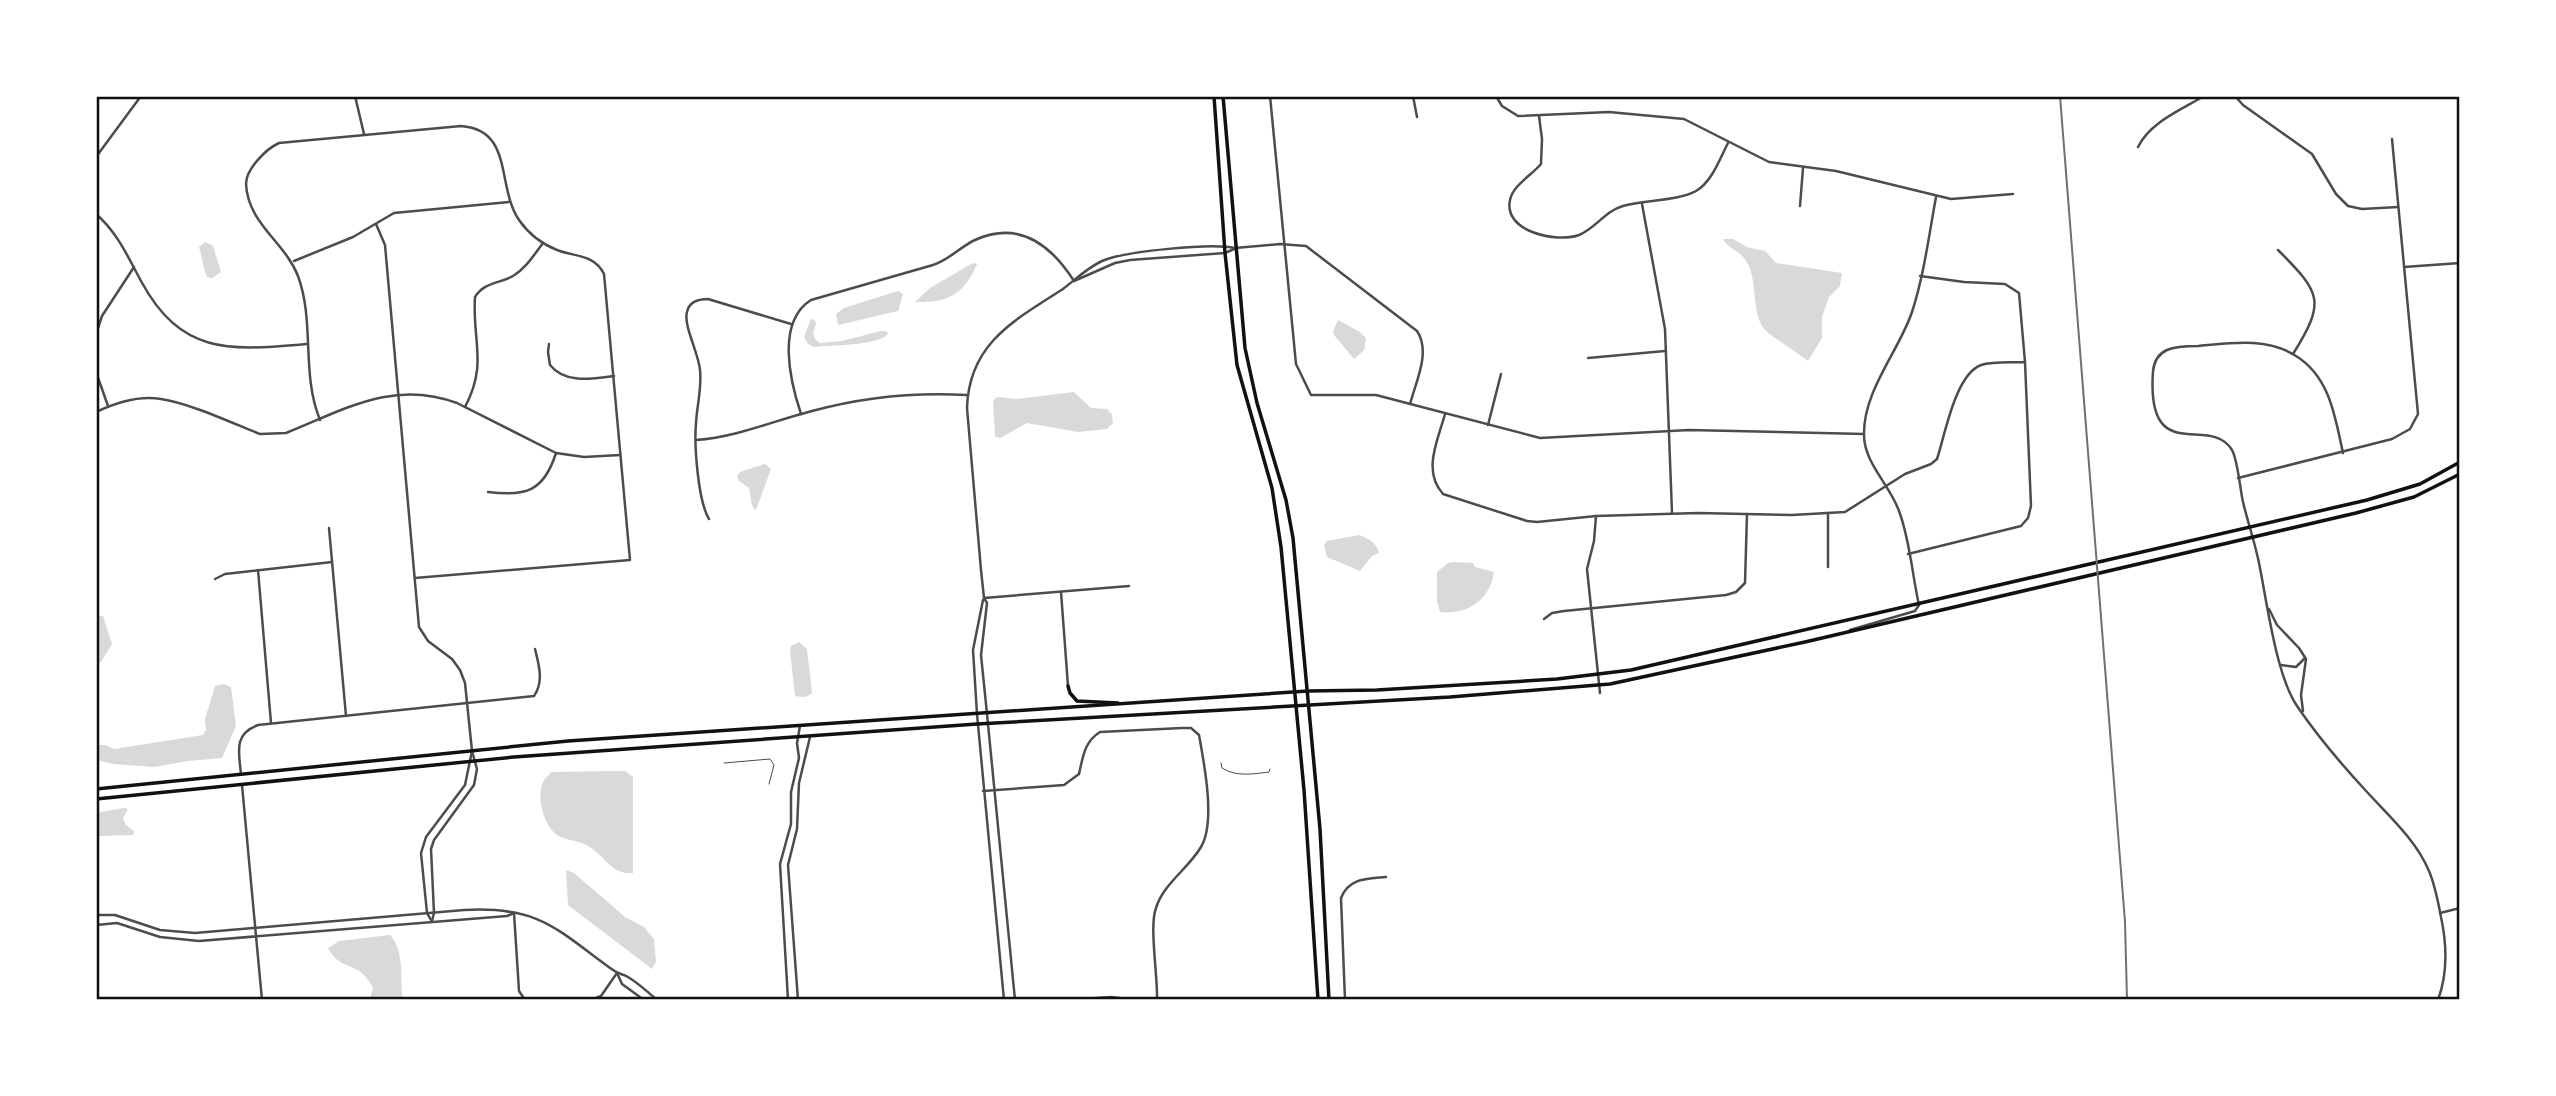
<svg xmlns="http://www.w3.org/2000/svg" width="2556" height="1096" font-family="Manrope,sans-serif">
  <rect width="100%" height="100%" fill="#fff"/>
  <g fill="#d9d9d9">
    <path d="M1723,239H1733L1747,247L1765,251L1776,263L1842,273L1840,286L1829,297L1822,317V338L1808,361C1798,353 1769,335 1764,329C1750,309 1759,281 1746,261C1741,251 1728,249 1723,239Z"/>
    <path d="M205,242L213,246L221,272L212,278L207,277C203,268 202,257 199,247Z"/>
    <path d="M973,263L977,264C964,295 947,303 915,302L930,288Z"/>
    <polygon points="898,291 903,294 898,311 838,325 836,314 844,308"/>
    <path d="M811,319L814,320L816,323L813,333L815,339L820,343L842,341L881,331H887L888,334C877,346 831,345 814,347L808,344L804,337Z"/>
    <polygon points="1338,320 1360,332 1366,338 1364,350 1354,359 1334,335 1333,331"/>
    <polygon points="1074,392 1091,408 1107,409 1112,414 1113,423 1107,429 1078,432 1027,423 1000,438 995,437 993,401 997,397 1017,399"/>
    <polygon points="765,464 771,469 756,510 752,506 749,488 739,481 737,476 740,472"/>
    <path d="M1359,535C1367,537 1378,544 1379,553L1372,556L1360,571L1327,557L1324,545L1327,541Z"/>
    <path d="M1454,562L1473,563L1475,567L1494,572C1490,600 1468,615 1440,612L1437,601V572L1448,563Z"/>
    <polygon points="96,616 103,616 112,644 101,662 96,664"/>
    <path d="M799,642L807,649L812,693C807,698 802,697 795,696L790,650L791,646Z"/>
    <polygon points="224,684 231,687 236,726 222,758 188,761 154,767 113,764 96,760 96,745 106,745 114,749 203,735 206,730 205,719 215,686"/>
    <path d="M614,771H625L633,777V873C610,875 605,855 588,846C578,840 567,841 557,835C544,826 535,795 544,780C546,777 549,775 552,772Z"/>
    <polygon points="125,808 128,809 123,818 126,825 134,831 133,835 99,836 98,815 100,812"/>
    <polygon points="566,870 574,873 625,917 644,927 654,939 656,962 652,969 568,905"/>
    <path d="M390,935C406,953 399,979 403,1000H367L370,998L373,988C359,959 341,973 328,948L339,941Z"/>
  </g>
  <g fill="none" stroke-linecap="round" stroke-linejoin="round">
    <g stroke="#4c4c4c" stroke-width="1">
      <polyline points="724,763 770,759 774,765 769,784"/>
      <path d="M1221,763L1222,768C1236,777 1253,774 1269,772L1270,769"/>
    </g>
    <g stroke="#4c4c4c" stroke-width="2.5">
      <polyline points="355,96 364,134"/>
      <polyline points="1270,96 1296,364 1311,395 1376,395 1540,438 1689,430 1864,434"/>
      <polyline points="1413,96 1417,117"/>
      <polyline points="1496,96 1502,106 1518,116 1609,112 1684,119 1769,162 1836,171 1951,199 2013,194"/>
      <polyline points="2235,96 2243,105 2312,154 2336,194 2348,206 2362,209 2398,207"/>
      <path d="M1539,116L1542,139L1541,164C1532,175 1513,185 1510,200C1503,232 1557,243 1579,235C1596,228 1605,211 1623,206C1644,200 1678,201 1696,191C1712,182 1720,158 1728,143"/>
      <path d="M2138,147C2150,122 2181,110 2204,96"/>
      <polyline points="1642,204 1665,329 1672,513"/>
      <polyline points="1800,206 1803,168"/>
      <path d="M96,214C117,232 128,257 141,281C182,357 232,350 307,344"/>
      <polyline points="376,224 385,245 419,627 428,641 452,659 460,670 465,683 472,751 477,769 474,785 434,840 431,849 434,913 432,921"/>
      <path d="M1235,248L1280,244L1306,246L1417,331C1431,352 1416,381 1410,404"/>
      <path d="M2278,250C2321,293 2326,301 2293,354"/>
      <polyline points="294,261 353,237 394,213 509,202"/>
      <polyline points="2404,267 2460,263"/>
      <polyline points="96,334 102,316 134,267"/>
      <path d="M549,344L548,352L550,365C565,384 592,379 614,376"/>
      <polyline points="1588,358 1665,351"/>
      <polyline points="96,372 108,406"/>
      <path d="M465,407C488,364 472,341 475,297C484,282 499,284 513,276C526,268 534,255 543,243"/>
      <path d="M96,412C115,403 139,395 161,399C189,403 232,423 260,434L286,433C344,410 393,379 457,403L556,453L584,457L620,455"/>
      <path d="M801,414C790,381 776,322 811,300L933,265C949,260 960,247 975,240C1019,220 1051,245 1074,281"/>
      <path d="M1445,414C1438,440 1422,471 1443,494L1527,521L1537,522L1596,516L1698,513L1792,515L1845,512L1905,474L1931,464L1937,459C1945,435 1955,375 1981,365C1994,361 2012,363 2025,362"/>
      <path d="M320,420C301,374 315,322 298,276C285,242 248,224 246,184C246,169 266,149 279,143L461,126C514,130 496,186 519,220C528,233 542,244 557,250C575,257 594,254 604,274L630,560L415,578"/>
      <polyline points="1488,425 1501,374"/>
      <path d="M696,440C737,437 773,421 812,411C863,397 914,392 967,395"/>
      <path d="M2343,453C2335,417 2330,377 2296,356C2267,337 2231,343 2198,346C2188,346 2176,346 2167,350C2158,354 2154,362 2153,371C2146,469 2210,413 2232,450C2238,461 2240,489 2243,502C2248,523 2255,543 2259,563C2267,602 2276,675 2297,706C2318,737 2342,765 2367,792C2389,816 2416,840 2429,871C2435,885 2438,901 2441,917C2447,945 2448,973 2438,1000"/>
      <polyline points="2238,478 2392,439 2410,429 2418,414 2392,139"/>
      <path d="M488,492C526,497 544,491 556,453"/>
      <polyline points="1828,513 1828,567"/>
      <polyline points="1596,516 1594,541 1587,569 1600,693"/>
      <path d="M709,519C698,501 694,445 696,423C697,405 702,388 700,370C699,354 683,325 687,312C689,302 698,299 708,299L791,324"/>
      <polyline points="329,528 346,716"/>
      <polyline points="1908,554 2021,526 2028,518 2031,506 2025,362 2019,293 2005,284 1964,282 1920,276"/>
      <polyline points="258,570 271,723"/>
      <polyline points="215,579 225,574 332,562"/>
      <polyline points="1061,592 1068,686"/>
      <polyline points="984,598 1129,586"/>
      <path d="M1919,605C1912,574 1910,540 1899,511C1890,485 1864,463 1864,435C1863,391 1899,351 1912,312C1924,275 1929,235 1936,197"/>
      <polyline points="2269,609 2277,625 2299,648 2306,659 2301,695 2303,711"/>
      <polyline points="1544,619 1552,613 1564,611 1726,595 1736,592 1745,583 1747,514"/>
      <polyline points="2281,665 2296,667 2305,658"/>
      <polyline points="977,714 1004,1000"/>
      <polyline points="987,714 1015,1000"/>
      <path d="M241,774C239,753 233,734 258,725L534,696C544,682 539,665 535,649"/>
      <path d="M983,791L1064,785L1079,774C1083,757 1084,742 1100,732L1182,728H1191L1199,735C1204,763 1216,822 1201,847C1188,869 1164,883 1156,908C1149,926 1158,977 1157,1000"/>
      <polyline points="514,913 519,991 525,1000"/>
      <polyline points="2440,913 2460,908"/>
      <polyline points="431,920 427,913 421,853 426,837 465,785 472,751"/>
      <polyline points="256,936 262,1000"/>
      <polyline points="591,1000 601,996 617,973"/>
      <polyline points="788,1000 780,864 791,824 791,792 799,758 797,743 800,726"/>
      <polyline points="798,1000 788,865 797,829 799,783 810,737"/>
      <path d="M1345,1000L1341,898C1349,878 1366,879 1386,877"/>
    </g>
    <g stroke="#4c4c4c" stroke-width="2.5">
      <polyline points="96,157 141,96"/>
      <polyline points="1074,281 1115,263 1130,260 1225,253 1234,249"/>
      <polyline points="1850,630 1915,611 1919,605"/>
      <polyline points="977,714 973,650 983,600"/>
      <path d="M987,714L981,655L987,603L984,598L981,570L967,408C969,343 1015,320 1063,289C1076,279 1087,268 1102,261C1125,251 1211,243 1235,248"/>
      <polyline points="242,785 256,936"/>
      <path d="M96,915H115L160,930L195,933L464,910C540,906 556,929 613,970C618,974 623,974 628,977C638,983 648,992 657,1000"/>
      <polyline points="96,925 117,923 160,937 199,941 507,916 514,913"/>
      <polyline points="617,973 622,984 644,1000"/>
      <polyline points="1065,1000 1111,997 1137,1000"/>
    </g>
    <g stroke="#111" stroke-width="3.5">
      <polyline points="1214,96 1225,253 1237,365 1272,488 1281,547 1304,790 1318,1000"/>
      <polyline points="1223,96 1245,348 1257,403 1286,500 1293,538 1320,829 1329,1000"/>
      <polyline points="1068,686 1070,693 1077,701 1118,703"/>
      <polyline points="96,789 568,741 1308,691 1377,690 1557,679 1631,670 2367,500 2420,484 2460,462"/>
      <polyline points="96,799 514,757 977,724 1450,697 1610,684 1805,642 2356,513 2414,497 2460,474"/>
    </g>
    <polyline stroke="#707070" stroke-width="2" points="2060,96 2125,922 2127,1000"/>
  </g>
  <rect width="2556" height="1096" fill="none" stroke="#ffffff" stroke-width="196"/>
  <rect x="98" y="98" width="2360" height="900" fill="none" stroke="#111" stroke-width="2.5"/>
</svg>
